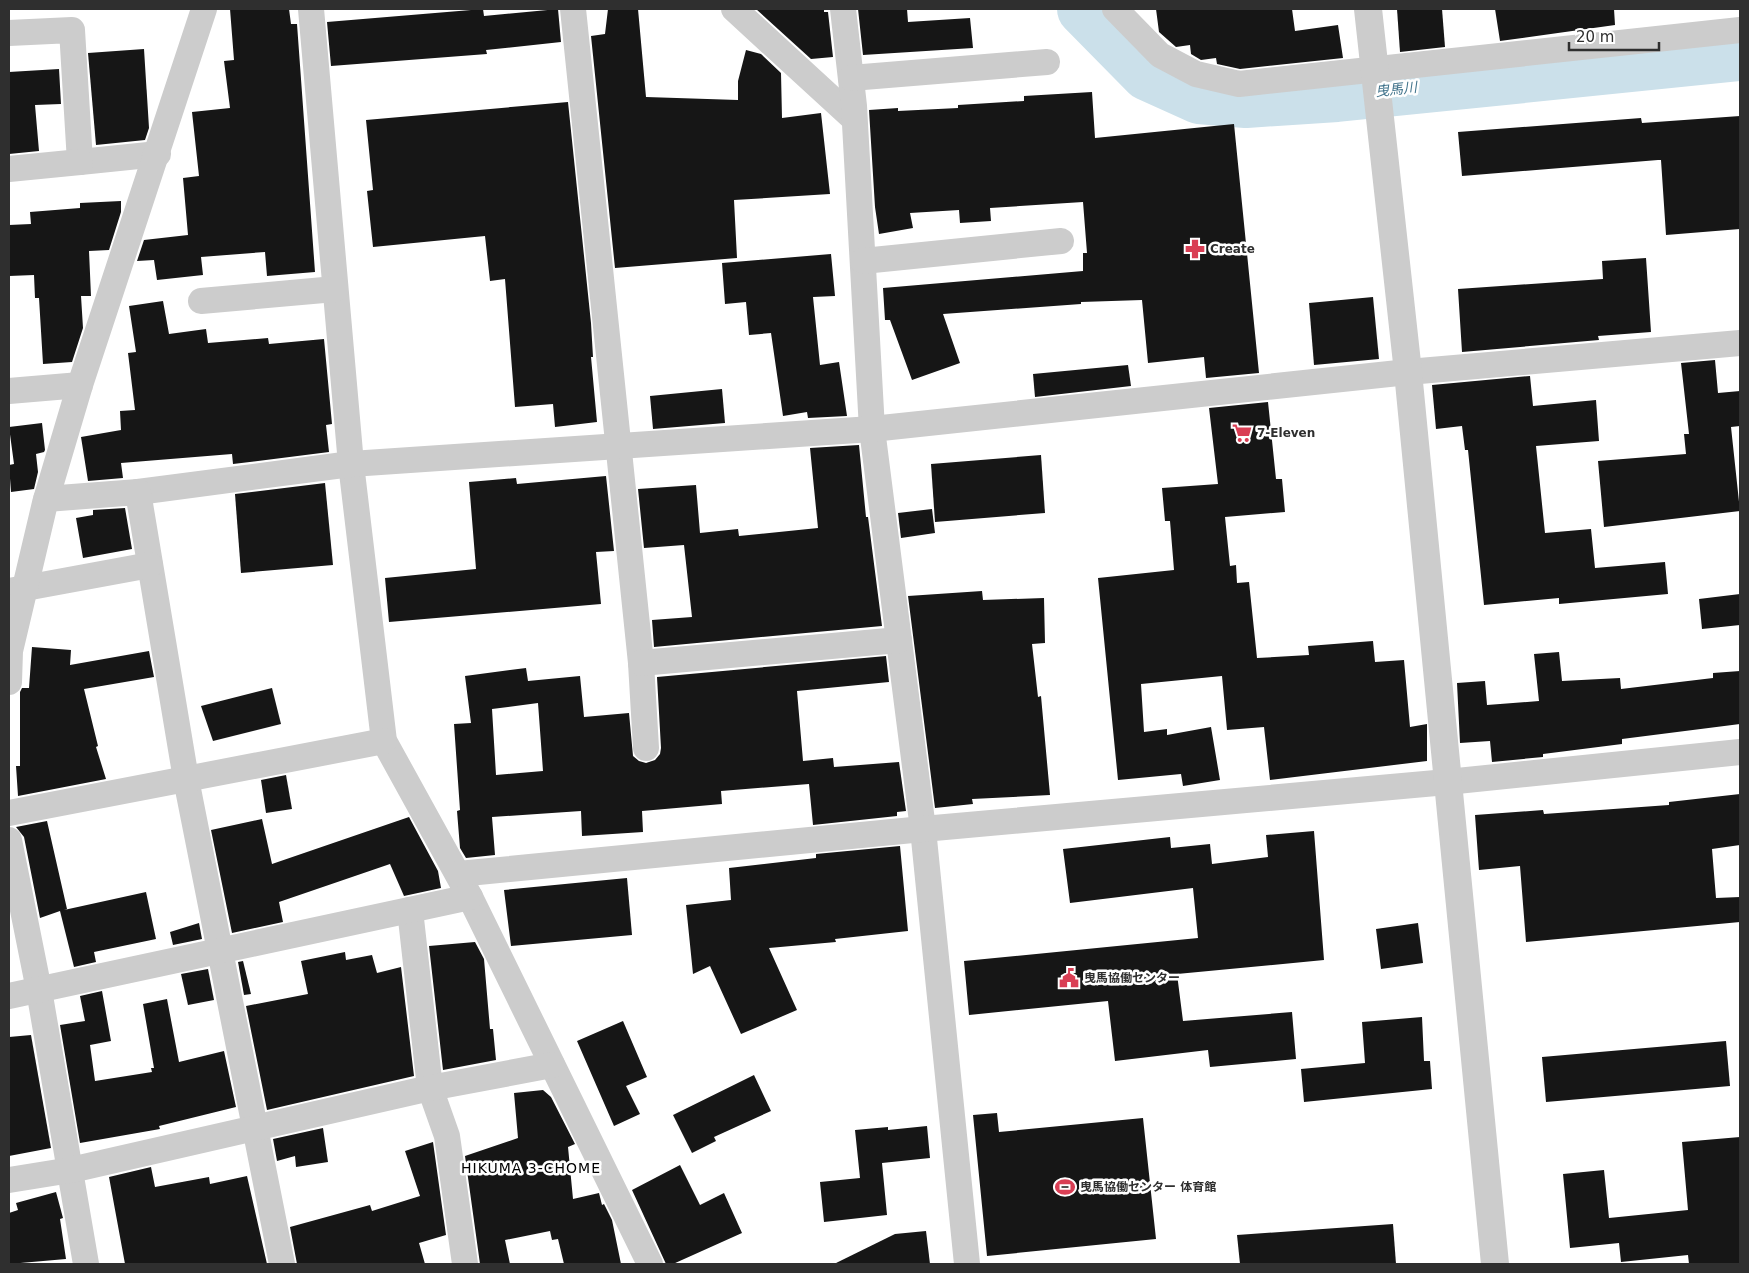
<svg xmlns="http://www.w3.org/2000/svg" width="1749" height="1273" font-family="'DejaVu Sans','Noto Sans JP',sans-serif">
  <rect width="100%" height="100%" fill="#fff"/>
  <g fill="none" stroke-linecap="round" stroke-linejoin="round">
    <polyline stroke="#cbe0ea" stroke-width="54" points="1084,9 1148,74 1199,97 1246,101 1337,95 1740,54"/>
  </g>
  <g fill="#161616" fill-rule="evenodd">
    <polygon points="230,9 289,9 291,24 297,24 315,272 267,276 265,252 201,257 203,275 157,280 154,260 137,261 144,240 188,235 183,178 199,176 192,112 230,108 224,61 234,60"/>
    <polygon points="483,9 484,16 558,9 561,42 486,50 487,54 331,66 327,22"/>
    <polygon points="608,9 638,9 646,97 738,100 738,81 746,50 761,54 781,73 782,118 821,113 830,194 734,200 737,258 615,268 591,36 605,34"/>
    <polygon points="756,9 824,9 824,12 828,12 833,57 811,59"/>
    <polygon points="858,9 907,9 908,22 970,18 973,48 863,55"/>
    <polygon points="1156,9 1292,9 1295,31 1338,25 1343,58 1240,69 1217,64 1216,58 1201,60 1191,54 1190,45 1176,47 1159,32"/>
    <polygon points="1397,9 1442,9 1445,47 1400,52"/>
    <polygon points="1495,9 1614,9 1615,25 1500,41"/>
    <polygon points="144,49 149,128 145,140 96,145 88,53"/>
    <polygon points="59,69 61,104 35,105 39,151 9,154 9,72"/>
    <polygon points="1092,92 1095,138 1234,124 1259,373 1206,378 1204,357 1148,363 1142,300 1081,302 1081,304 943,314 960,363 912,380 890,320 885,320 883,288 1083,271 1083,253 1087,253 1083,202 990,208 991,221 960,223 959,210 910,213 913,228 879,234 875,207 869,110 898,108 898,111 958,108 958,105 1024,101 1024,96"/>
    <polygon points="568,102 591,323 593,357 591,357 597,422 555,427 553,404 515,407 505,279 490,281 485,236 373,247 367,191 373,190 366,120"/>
    <polygon points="1740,116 1740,229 1666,235 1661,160 1658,160 1462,176 1458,132 1641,118 1642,123"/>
    <polygon points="121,201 121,212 109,250 89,251 91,296 81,296 83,328 72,362 43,364 39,298 35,298 34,275 9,276 9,225 31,224 30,212 80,208 80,203"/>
    <polygon points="831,254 835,296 813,297 820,365 839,362 847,416 808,418 807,412 783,416 771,333 749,335 746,302 725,304 722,263"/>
    <polygon points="1646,258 1651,332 1598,336 1599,340 1462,352 1458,289 1603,279 1602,261"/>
    <polygon points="1373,297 1379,359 1314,365 1309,303"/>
    <polygon points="163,301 169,334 206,329 208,343 268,338 269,344 324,339 332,424 326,425 329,452 233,464 232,454 121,463 123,478 88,481 81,437 121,430 120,411 135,410 128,353 136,352 129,306"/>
    <polygon points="1715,360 1718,393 1740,391 1740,426 1731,427 1740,511 1604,527 1598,461 1686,454 1684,434 1689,434 1681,363"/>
    <polygon points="1128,365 1131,386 1035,397 1033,374"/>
    <polygon points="1530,376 1533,406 1596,400 1599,441 1536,446 1545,533 1591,529 1595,568 1665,562 1668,594 1559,604 1559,598 1484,605 1468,450 1465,450 1462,426 1436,429 1432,385"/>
    <polygon points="722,389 725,423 653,429 650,396"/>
    <polygon points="1268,402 1276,479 1282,479 1285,512 1225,517 1230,566 1236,565 1237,583 1249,582 1257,658 1309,655 1308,646 1373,641 1375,662 1404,660 1410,727 1427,724 1427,761 1270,780 1264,727 1227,730 1222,676 1141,684 1144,732 1167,729 1167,735 1211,727 1220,780 1183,786 1181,774 1118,780 1098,578 1174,570 1170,521 1165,521 1162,488 1218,484 1209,408"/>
    <polygon points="42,423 45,450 44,452 36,454 38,472 34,489 11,492 9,465 14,464 9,427"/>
    <polygon points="859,445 866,517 868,517 882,626 654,647 652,620 692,617 684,545 644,548 638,489 696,485 700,533 738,529 739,536 818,528 810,448"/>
    <polygon points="1041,455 1045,513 935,522 931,464"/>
    <polygon points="606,476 614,551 596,552 601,604 389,622 385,578 476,569 469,482 516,478 517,484"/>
    <polygon points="325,483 333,565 241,573 235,494"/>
    <polygon points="125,508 132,549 83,558 76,518 93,515 93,510"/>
    <polygon points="932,509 935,533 901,538 898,513"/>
    <polygon points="982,591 983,600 1044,598 1045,643 1032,644 1038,697 1041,696 1050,795 972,799 973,804 935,808 908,596"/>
    <polygon points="1740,594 1740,625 1702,629 1699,599"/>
    <polygon points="32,647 71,650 70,665 149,651 154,677 84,689 98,746 96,747 106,779 18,796 16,766 20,766 20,692 22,688 29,688"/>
    <polygon points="1559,652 1562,681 1620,678 1621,689 1713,678 1713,673 1740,671 1740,724 1622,739 1622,744 1543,754 1543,757 1492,762 1490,741 1460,743 1457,683 1485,681 1487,705 1539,701 1534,654"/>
    <path d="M886,656L889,682L797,691L803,761L833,758L834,767L899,762L906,811L897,812V816L813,825L809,784L721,791L722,804L642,811L643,832L582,836L581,811L492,817L495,855L466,858L460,848L457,811L460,810L454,724L471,723L465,676L526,668L528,681L580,676L584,717L629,713L633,756L639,761L646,763L655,760L660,754L661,748L657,677ZM538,703L543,771L496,775L492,709Z"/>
    <polygon points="272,688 281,724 213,741 201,706"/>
    <polygon points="286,775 292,809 266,813 261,780"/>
    <polygon points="1740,794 1740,845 1712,849 1716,898 1740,897 1740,922 1526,942 1520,866 1479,870 1475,815 1543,810 1544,814 1669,805 1669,802"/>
    <polygon points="409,817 438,871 441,888 404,896 390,864 279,902 283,922 232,933 211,830 262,819 272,864"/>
    <polygon points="47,821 67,909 64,910 146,892 156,939 94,952 96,962 74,967 60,911 40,918 24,837 16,827"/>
    <polygon points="1314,831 1324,960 1177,974 1183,1021 1292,1012 1296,1059 1210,1067 1208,1050 1115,1061 1108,1001 969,1015 964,961 1198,938 1193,888 1070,903 1063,849 1170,837 1171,848 1210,844 1212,864 1268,857 1266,835"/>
    <polygon points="900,846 908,931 835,939 836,942 769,948 797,1010 741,1034 710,966 693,974 686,905 731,900 729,868 816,858 816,854"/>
    <polygon points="627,878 632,935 511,946 504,890"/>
    <polygon points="199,923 202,939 173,945 170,932"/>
    <polygon points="1418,923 1423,963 1381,969 1376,929"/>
    <polygon points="475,942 484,959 490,1029 493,1029 496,1060 443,1070 429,946"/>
    <polygon points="345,952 346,960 372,955 377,973 401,967 414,1076 267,1110 246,1006 308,994 301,961"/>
    <polygon points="243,961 251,994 244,995 238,962"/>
    <polygon points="208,969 214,1000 188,1005 181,974"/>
    <polygon points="102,991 111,1041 90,1045 95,1081 152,1072 151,1068 154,1068 143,1004 167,999 179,1062 224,1051 236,1107 159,1126 160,1129 80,1143 60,1025 85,1021 80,996"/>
    <polygon points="1422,1017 1424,1061 1430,1061 1432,1089 1304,1102 1301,1069 1365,1063 1362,1022"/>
    <polygon points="623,1021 647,1077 626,1086 640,1114 614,1126 577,1041"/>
    <polygon points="31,1035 51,1148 9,1156 9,1037"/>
    <polygon points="1726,1041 1730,1086 1546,1102 1542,1057"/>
    <polygon points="754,1075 771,1111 714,1137 716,1141 692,1153 673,1115"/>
    <polygon points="543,1090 551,1097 575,1144 568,1147 573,1199 599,1193 602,1205 604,1204 612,1220 621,1264 564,1264 558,1239 552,1240 550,1231 505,1240 510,1264 480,1264 465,1156 518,1138 514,1093"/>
    <polygon points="997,1113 999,1132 1143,1118 1156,1239 987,1256 973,1115"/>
    <polygon points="927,1126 930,1158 882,1163 887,1215 824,1222 820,1182 860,1178 855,1130 888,1127 888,1130"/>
    <polygon points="323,1128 328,1162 296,1167 295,1156 277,1161 273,1139"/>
    <polygon points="1740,1137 1740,1264 1689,1264 1688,1255 1621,1262 1619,1243 1570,1248 1563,1174 1604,1170 1609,1218 1688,1210 1682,1142"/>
    <polygon points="433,1142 446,1235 419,1243 425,1264 297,1264 290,1227 370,1205 372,1211 420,1196 405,1151"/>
    <polygon points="680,1165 700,1205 724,1193 742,1233 673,1264 666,1264 632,1190"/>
    <polygon points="151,1167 155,1187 209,1177 210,1184 247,1176 267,1264 125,1264 109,1177"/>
    <polygon points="56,1192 63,1218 60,1219 66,1259 9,1264 9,1213 18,1210 16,1203"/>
    <polygon points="1393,1224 1396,1264 1240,1264 1237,1235"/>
    <polygon points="926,1231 930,1264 834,1264 895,1234"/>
  </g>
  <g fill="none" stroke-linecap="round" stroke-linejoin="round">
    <g stroke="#ccc" stroke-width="26">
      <polyline points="311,9 351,464 384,741 470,897 650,1264"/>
      <polyline points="573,9 641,663 646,748"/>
      <polyline points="734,9 854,119"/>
      <polyline points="843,9 854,106 872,429 923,829 967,1264"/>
      <polyline points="1115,9 1160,55 1196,74 1239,84 1740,30"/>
      <polyline points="9,33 72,30 80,162 158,154"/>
      <polyline points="851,78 1047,62"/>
      <polyline points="9,169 80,162"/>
      <polyline points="863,261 1061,241"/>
      <polyline points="201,301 335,289"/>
      <polyline points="9,391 80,385"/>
      <polyline points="138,492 351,464 872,429 1408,372 1740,343"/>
      <polyline points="46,499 138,492 186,779 282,1264"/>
      <polyline points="9,591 150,565"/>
      <polyline points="641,663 899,640"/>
      <polyline points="9,682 10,651 45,503 80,385 204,9"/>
      <polyline points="9,813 384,741"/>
      <polyline points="9,840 39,990 86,1264"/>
      <polyline points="458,874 923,829 1447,782 1740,752"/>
      <polyline points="410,910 430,1088 447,1136 465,1264"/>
      <polyline points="9,996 470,897"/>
      <polyline points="9,1180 71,1170 430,1088 552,1065"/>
    </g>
    <polyline stroke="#ccc" stroke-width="28" points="1368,9 1408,372 1495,1264"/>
  </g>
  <defs>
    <symbol id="pharmacy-bare" viewBox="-9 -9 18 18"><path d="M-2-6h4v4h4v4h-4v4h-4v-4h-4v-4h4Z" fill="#d93e54" stroke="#fff" stroke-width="2.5" paint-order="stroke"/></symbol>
    <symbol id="supermarket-bare" viewBox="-9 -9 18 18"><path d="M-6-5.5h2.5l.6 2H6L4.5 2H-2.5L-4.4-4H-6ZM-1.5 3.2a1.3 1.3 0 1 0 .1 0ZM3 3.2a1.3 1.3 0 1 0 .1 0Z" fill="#d93e54" stroke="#fff" stroke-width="2.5" paint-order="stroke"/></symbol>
    <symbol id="civic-bare" viewBox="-9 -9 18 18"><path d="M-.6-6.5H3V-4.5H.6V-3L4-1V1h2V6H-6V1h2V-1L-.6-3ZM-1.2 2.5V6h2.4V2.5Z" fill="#d93e54" stroke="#fff" stroke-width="2.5" paint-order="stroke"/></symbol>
    <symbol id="stadium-bare" viewBox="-9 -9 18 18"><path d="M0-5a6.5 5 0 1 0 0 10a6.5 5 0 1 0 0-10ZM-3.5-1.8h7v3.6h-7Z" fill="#d93e54" stroke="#fff" stroke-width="2.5" paint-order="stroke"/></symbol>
  </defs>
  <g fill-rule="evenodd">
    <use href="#pharmacy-bare" x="1181" y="235" width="28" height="28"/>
    <use href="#supermarket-bare" x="1228" y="419" width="28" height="28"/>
    <use href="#civic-bare" x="1055" y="964" width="28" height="28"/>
    <use href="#stadium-bare" x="1051" y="1173" width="28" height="28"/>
  </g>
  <g text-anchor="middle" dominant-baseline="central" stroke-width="5" stroke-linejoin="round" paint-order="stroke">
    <g font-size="12" font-weight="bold" fill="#2f2f2f" stroke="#fff" text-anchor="start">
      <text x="1210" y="249">Create</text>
      <text x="1257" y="433">7-Eleven</text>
      <text x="1084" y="978">曳馬協働センター</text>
      <text x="1080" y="1187">曳馬協働センター 体育館</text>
    </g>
    <g font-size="14" font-style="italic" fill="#42748c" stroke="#fff">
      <text transform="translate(1396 89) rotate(-6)">曳馬川</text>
    </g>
    <g font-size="14" letter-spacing="1" fill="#000" stroke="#fff">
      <text x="531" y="1168">HIKUMA 3-CHOME</text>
    </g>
  </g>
  <rect width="1749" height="1273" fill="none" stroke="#2f2f2f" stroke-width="20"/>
  <path d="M1569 42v8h90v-8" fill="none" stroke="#2f2f2f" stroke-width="2.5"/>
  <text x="1576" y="42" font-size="15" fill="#2f2f2f" stroke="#ffffff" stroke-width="4" paint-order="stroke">20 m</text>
</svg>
